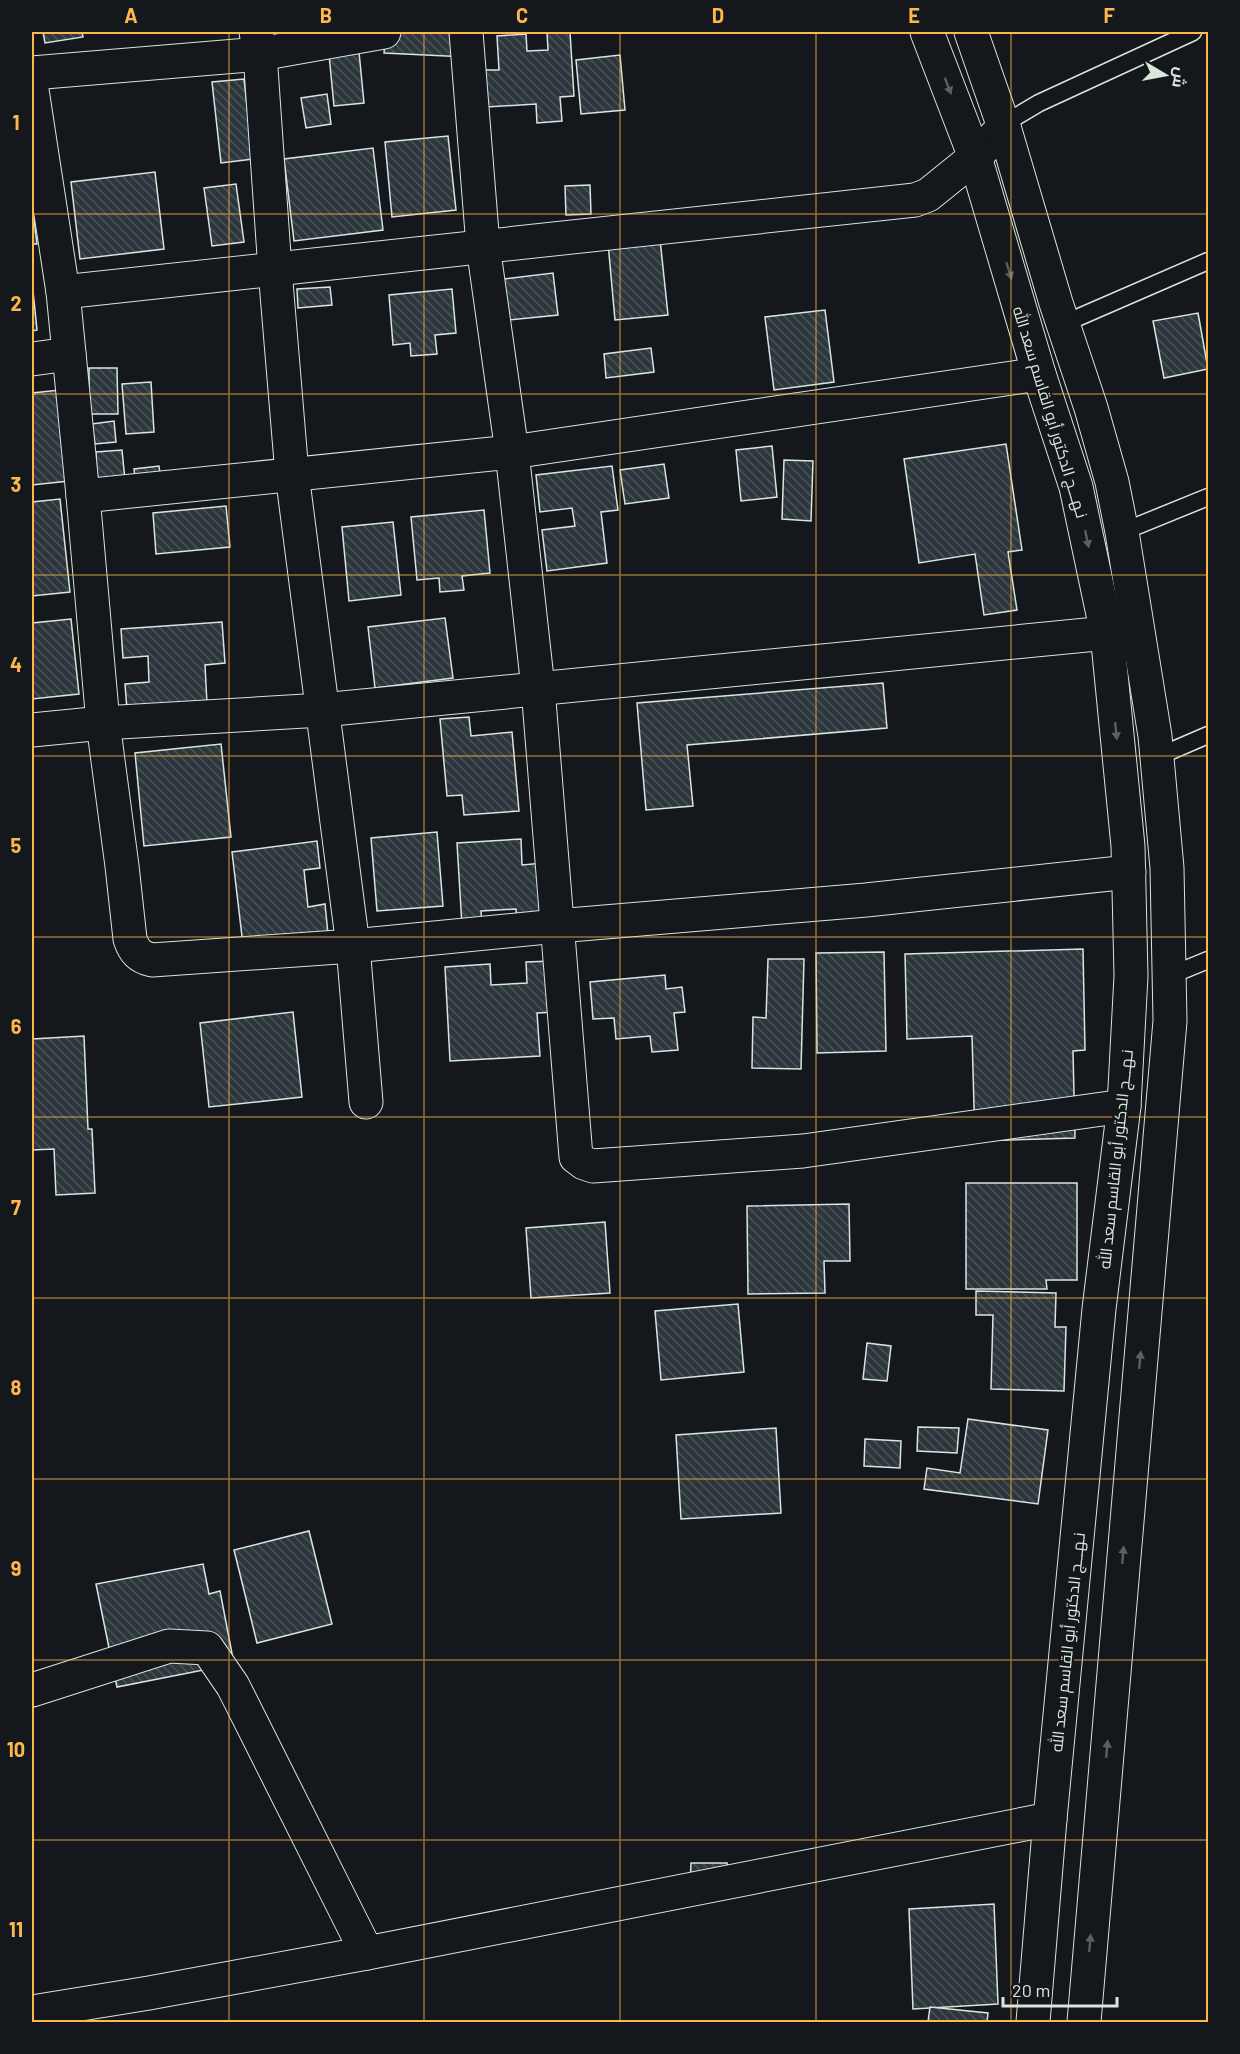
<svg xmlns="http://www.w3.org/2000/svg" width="1240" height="2054" font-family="Barlow,Cairo,sans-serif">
  <defs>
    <pattern id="building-back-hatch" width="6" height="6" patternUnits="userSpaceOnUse" patternTransform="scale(1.5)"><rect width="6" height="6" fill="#2c363c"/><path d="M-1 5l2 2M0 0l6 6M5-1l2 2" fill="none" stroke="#4a5358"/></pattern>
  </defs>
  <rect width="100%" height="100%" fill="#14181c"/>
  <g fill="url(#building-back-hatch)" stroke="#d8e6dc" stroke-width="1.5">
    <polygon points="43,32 82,32 83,37 45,43"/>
    <polygon points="386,32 469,32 467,57 384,53"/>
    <polygon points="547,32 570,32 574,96 560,97 562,121 537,123 536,104 487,107 484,70 499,70 497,36 526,34 527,51 548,50"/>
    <polygon points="359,52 364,103 334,106 329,55"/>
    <polygon points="620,55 625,110 581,114 576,60"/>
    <polygon points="244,79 253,159 221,163 212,82"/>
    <polygon points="327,94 331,124 306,128 301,98"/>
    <polygon points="448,136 456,210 392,217 385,142"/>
    <polygon points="373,148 383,230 294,241 284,159"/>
    <polygon points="155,172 164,249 80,259 71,182"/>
    <polygon points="236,184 244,242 212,246 204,188"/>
    <polygon points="590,185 591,214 566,215 565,186"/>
    <polygon points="34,220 37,244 32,244 32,221"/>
    <polygon points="660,239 668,315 615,320 608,243"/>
    <polygon points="553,273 558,315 509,320 504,279"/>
    <polygon points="32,281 37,330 32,331"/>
    <polygon points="330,287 332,305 298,308 297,289"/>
    <polygon points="452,289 456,333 435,335 437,354 411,356 410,343 393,345 389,295"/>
    <polygon points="825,310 834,382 774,390 765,317"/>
    <polygon points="1198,313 1208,369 1164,378 1153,321"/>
    <polygon points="651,348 654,372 606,378 604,354"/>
    <polygon points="89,368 117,368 118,414 89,414"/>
    <polygon points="151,382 154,432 126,434 122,384"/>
    <polygon points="60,390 69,481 32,485 32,393"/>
    <polygon points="114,421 116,442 95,444 92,424"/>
    <polygon points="1006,444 1022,550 1008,552 1017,610 984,615 975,554 919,563 904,459"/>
    <polygon points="772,446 777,497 741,501 736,450"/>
    <polygon points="122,450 125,480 97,482 96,452"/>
    <polygon points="784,460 813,461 811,521 782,519"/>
    <polygon points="664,464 669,498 625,504 620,470"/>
    <polygon points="159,466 162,491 137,493 134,469"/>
    <polygon points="612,466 618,510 601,512 607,563 547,571 542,530 575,526 572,508 540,512 536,475"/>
    <polygon points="60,499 70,592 32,596 32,502"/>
    <polygon points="226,506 230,547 156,554 153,513"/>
    <polygon points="484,510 490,573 462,576 464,590 440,592 439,578 417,580 411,517"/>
    <polygon points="393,522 401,595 349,601 342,527"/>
    <polygon points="445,618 453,678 375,688 368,627"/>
    <polygon points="71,619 79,694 32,699 32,623"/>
    <polygon points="222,622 225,663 205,665 207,704 127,710 125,684 149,682 148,656 123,658 121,629"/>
    <polygon points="883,683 887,728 687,745 693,806 646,810 637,703"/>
    <polygon points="469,717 471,736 512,732 519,811 464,815 462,795 447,796 440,719"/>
    <polygon points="221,744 231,837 144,846 135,753"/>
    <polygon points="437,832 443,906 377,911 371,838"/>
    <polygon points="521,839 522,865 543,863 547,920 517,922 516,909 481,911 482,924 462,926 457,843"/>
    <polygon points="317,841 320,868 304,870 308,907 325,904 328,934 243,945 232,852"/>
    <polygon points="1083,949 1085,1050 1073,1051 1075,1138 975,1141 972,1036 907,1039 905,954"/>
    <polygon points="884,952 886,1051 817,1053 816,953"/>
    <polygon points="768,959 804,959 801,1069 752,1068 753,1017 766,1018"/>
    <polygon points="552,961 555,1012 537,1013 540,1056 450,1061 445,967 490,964 491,985 527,983 526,962"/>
    <polygon points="665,975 666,989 682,987 685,1012 674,1013 678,1050 652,1052 650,1036 616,1039 614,1018 593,1019 590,982"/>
    <polygon points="293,1012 302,1097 209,1107 200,1023"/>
    <polygon points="84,1036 88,1129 92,1129 95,1193 56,1195 54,1149 32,1150 32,1039"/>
    <polygon points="966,1183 1077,1183 1077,1280 1046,1280 1047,1289 966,1289"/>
    <polygon points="849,1204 850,1261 824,1261 825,1293 748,1294 747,1206"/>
    <polygon points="605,1222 610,1293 531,1298 526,1228"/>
    <polygon points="976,1291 1056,1293 1055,1327 1066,1327 1064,1391 991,1389 993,1315 976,1315"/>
    <polygon points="738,1304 744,1372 661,1380 655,1311"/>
    <polygon points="867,1343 891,1346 887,1381 863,1379"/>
    <polygon points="968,1419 1048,1430 1038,1504 924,1489 927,1468 960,1473"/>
    <polygon points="918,1427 959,1428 957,1453 917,1451"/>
    <polygon points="776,1428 781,1513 681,1519 676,1435"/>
    <polygon points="865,1439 901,1441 900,1468 864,1466"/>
    <polygon points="309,1531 332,1624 257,1643 234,1550"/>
    <polygon points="203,1564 209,1594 220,1591 234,1664 117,1687 96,1584"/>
    <polygon points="691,1863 727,1863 727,1884 690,1884"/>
    <polygon points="994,1904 998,2004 913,2009 909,1909"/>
    <polygon points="930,2007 988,2013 987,2022 928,2022"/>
  </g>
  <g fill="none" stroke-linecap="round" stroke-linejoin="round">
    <defs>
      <g id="service">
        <polyline points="1004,127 1012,119 1039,103 1193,32"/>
        <polyline points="1063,324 1208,261"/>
        <polyline points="1122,532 1208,497"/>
        <polyline points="1157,757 1208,735"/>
        <polyline points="1169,976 1208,960"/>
      </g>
      <g id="minor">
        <polyline points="256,32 260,54 275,270 292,474 353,946 366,1102"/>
        <polyline points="466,32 483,246 512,452 538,688 576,1157 584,1163 593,1166 803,1151 1124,1106"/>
        <polyline points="32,73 260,54 384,32"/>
        <path d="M32,90L63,292L83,496L103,723L122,866L130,939C134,951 139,957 152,960L353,946L557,926L866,900L1129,872"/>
        <polyline points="63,292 915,200 928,195 975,157 1004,127"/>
        <polyline points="32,359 69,354"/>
        <polyline points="83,496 512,452 1039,374"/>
        <polyline points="32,730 103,723 322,710 1107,633"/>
        <polyline points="32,1690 169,1646 207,1648 233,1686 367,1953"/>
        <polyline points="32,2012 149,1993 367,1953 1050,1819"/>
      </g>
      <g id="primary">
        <polyline points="927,32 975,157 1039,374 1076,487 1107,633 1128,846 1131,976 1124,1106 1099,1309 1050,1819 1033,2022"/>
        <polyline points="971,32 1004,127 1056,303 1091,408 1112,482 1122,532 1155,736 1167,868 1170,1021 1084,2022"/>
      </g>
    </defs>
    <use href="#service" stroke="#d8e6dc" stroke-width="19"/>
    <use href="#minor" stroke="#d8e6dc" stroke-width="35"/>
    <use href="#primary" stroke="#d8e6dc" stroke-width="35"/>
    <use href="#service" stroke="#14181c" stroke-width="16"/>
    <use href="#minor" stroke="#14181c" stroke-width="33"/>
    <use href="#primary" stroke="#14181c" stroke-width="33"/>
  </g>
  <defs><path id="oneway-solid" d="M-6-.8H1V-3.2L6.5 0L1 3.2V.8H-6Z" transform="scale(1.5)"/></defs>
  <g fill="#59605f">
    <use href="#oneway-solid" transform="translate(948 86) rotate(69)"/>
    <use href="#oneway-solid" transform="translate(1009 271) rotate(73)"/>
    <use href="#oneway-solid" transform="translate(1087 539) rotate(78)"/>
    <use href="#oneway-solid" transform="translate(1116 731) rotate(84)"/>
    <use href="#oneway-solid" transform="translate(1140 1360) rotate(-85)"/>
    <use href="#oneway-solid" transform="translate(1123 1555) rotate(-85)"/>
    <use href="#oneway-solid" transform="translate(1107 1749) rotate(-85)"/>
    <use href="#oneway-solid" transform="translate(1090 1943) rotate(-85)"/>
  </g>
  <path fill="none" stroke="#ffb74d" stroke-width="1.5" stroke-opacity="0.55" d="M229,32V2022M424,32V2022M620,32V2022M816,32V2022M1011,32V2022M32,214H1208M32,394H1208M32,575H1208M32,756H1208M32,937H1208M32,1117H1208M32,1298H1208M32,1479H1208M32,1660H1208M32,1840H1208"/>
  <g text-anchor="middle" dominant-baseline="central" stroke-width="4.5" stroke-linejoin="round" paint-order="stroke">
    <g font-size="16" fill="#d8e6dc" stroke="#14181c">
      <text transform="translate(1051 412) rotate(73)">نـهـــج الدكتور أبو القاسم سعد الله</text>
      <text transform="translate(1115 1159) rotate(-84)">نـهـــج الدكتور أبو القاسم سعد الله</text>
      <text transform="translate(1067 1642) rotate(-84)">نـهـــج الدكتور أبو القاسم سعد الله</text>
    </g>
  </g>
  <rect width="1240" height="2054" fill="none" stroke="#14181c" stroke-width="66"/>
  <g transform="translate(1165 75) rotate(100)" stroke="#14181c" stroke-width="4.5" paint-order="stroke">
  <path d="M0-4.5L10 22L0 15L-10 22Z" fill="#d8e6dc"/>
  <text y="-9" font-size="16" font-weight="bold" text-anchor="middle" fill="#d8e6dc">ش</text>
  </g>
  <path d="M1003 1997v9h114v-9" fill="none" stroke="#d8e6dc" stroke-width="3"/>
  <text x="1012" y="1997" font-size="18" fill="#d8e6dc" stroke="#14181c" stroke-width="4.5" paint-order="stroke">20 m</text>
  <rect x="33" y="33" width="1174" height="1988" fill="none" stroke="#ffb74d" stroke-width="2"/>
  <g font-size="20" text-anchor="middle" font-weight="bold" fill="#ffb74d">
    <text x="131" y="23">A</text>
    <text x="326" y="23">B</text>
    <text x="522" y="23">C</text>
    <text x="718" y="23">D</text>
    <text x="914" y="23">E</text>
    <text x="1109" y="23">F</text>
    <text x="16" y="130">1</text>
    <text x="16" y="311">2</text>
    <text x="16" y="492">3</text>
    <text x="16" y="672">4</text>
    <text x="16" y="853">5</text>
    <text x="16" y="1034">6</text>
    <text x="16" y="1215">7</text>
    <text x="16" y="1395">8</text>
    <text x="16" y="1576">9</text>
    <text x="16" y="1757">10</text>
    <text x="16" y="1937">11</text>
  </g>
</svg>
